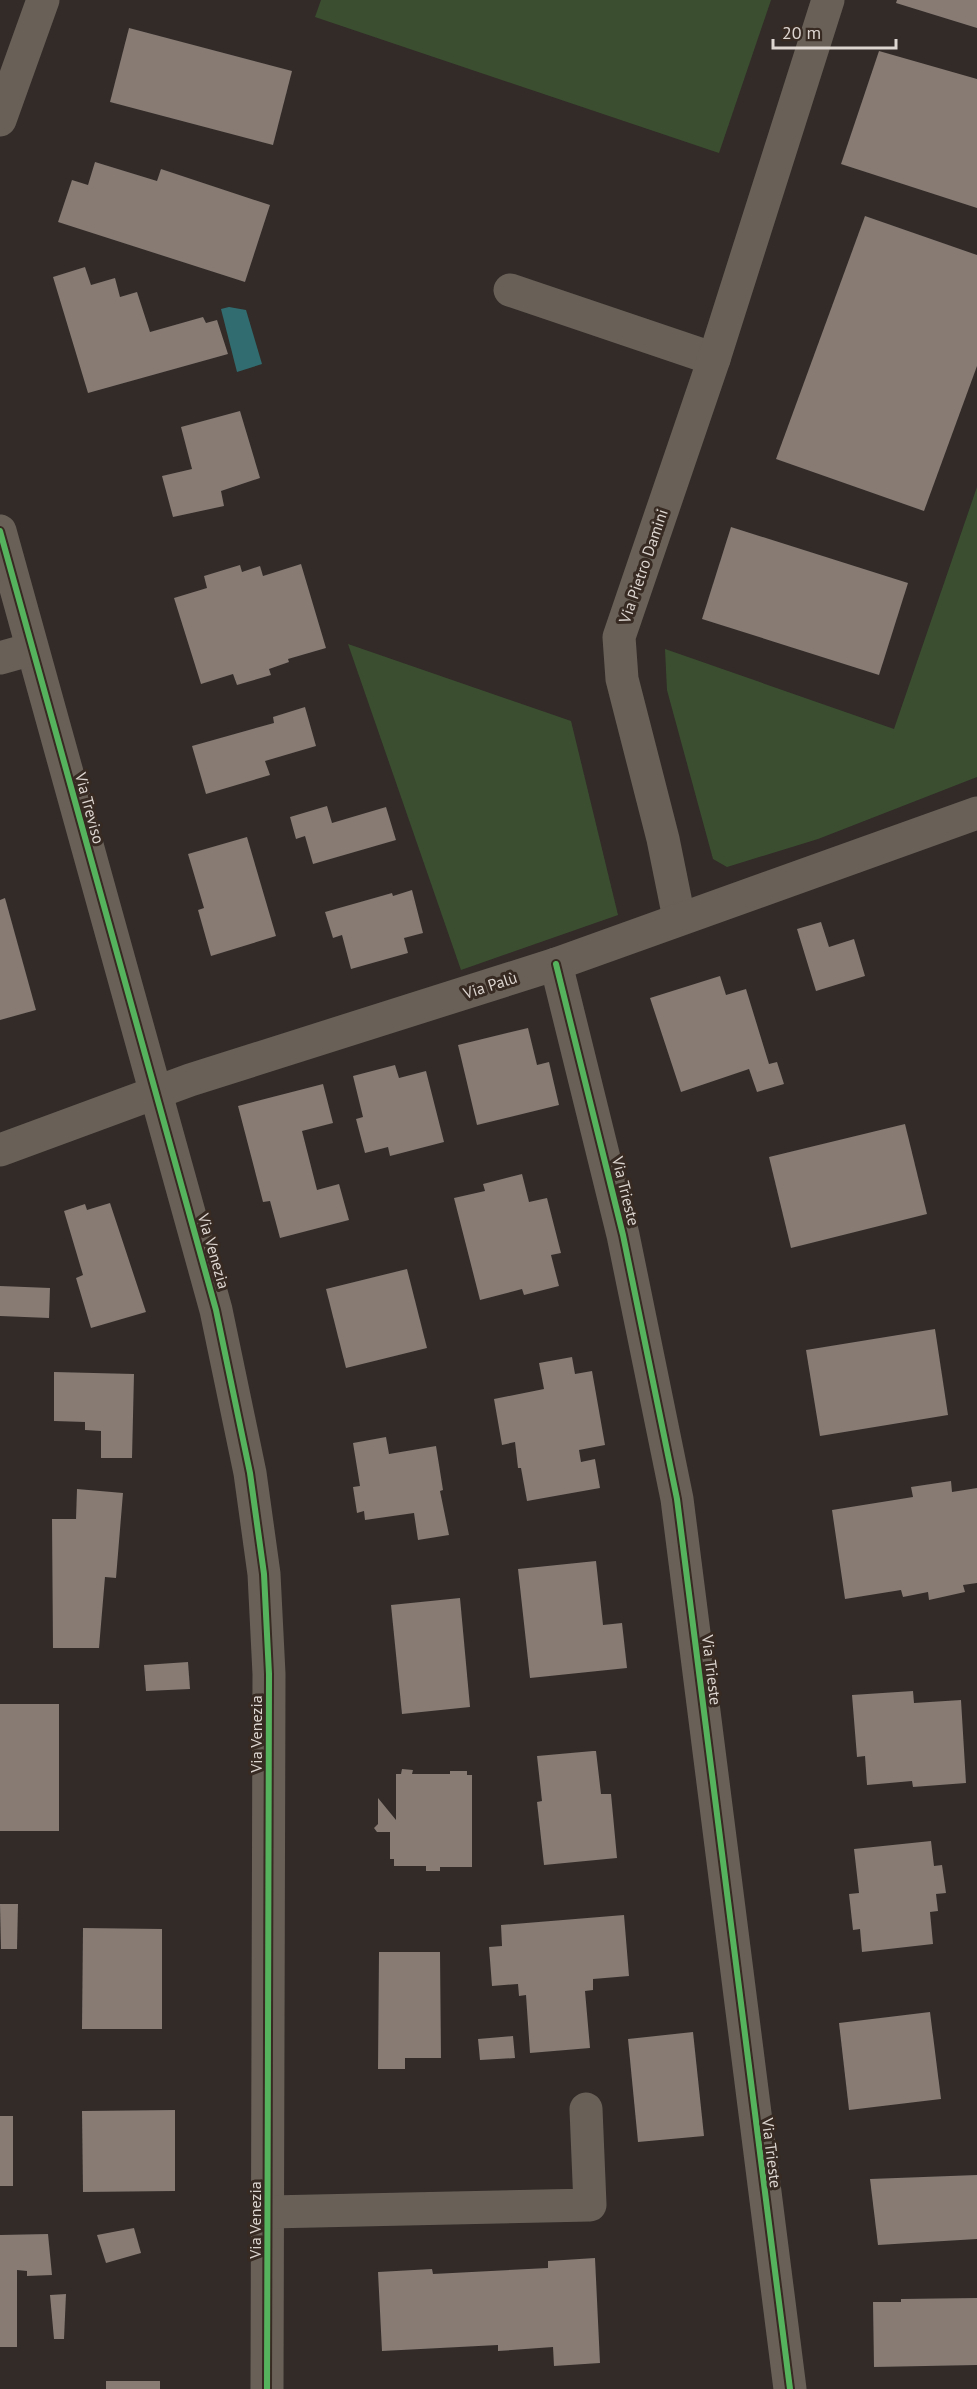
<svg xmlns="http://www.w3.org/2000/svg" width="977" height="2389" font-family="'PT Sans',sans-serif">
  <rect width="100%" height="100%" fill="#322b28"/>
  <g fill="#3b4f30">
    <polygon points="321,0 771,0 719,153 315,17"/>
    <polygon points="977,487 977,777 818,839 727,867 713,859 667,690 665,649 894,729"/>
    <polygon points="348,644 571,721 618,915 461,970"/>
  </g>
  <polygon fill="#316d70" points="229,307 246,310 262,364 237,372 221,309"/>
  <g fill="#877b74">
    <polygon points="897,0 977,0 977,28 896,3"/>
    <polygon points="129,28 292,71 273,145 110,102"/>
    <polygon points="879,51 977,79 977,208 841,164"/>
    <polygon points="95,162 157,181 161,169 270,205 245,282 58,222 72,180 88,185"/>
    <polygon points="865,216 977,255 977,366 924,511 776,459"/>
    <polygon points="85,267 91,285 115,278 120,297 137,292 150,332 203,317 206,323 217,320 228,354 88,393 53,277"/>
    <polygon points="240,411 260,478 221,491 224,506 173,517 162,476 192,469 181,427"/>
    <polygon points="731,527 908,583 879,675 702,619"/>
    <polygon points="301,564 326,648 288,659 289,662 269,669 271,675 237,685 233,674 201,684 174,598 207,588 204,576 240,565 242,572 260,566 263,576"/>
    <polygon points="305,707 316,746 265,761 270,775 206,794 192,746 274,723 273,717"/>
    <polygon points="327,806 332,823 386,807 396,840 313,864 305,836 296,839 290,817"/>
    <polygon points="247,837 276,936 211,956 198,910 204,908 188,854"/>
    <polygon points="412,890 423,933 404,938 408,953 351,969 342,935 333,938 325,912 392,893 393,896"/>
    <polygon points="5,898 36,1010 0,1020 0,900"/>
    <polygon points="821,922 829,947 854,939 865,976 816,991 797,929"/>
    <polygon points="720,976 726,995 746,989 769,1064 777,1062 784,1084 757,1092 749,1069 681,1092 650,998"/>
    <polygon points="528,1028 537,1065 549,1062 559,1105 477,1125 458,1045"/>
    <polygon points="395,1065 399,1078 426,1071 444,1142 390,1156 388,1147 365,1153 356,1119 363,1117 353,1076"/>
    <polygon points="323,1084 333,1123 302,1131 317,1190 339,1184 349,1220 280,1238 270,1201 263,1202 238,1106"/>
    <polygon points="905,1124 927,1214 791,1248 769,1157"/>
    <polygon points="522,1174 529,1202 547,1198 561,1253 551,1255 559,1286 524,1295 522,1289 480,1300 454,1198 485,1191 483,1184"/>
    <polygon points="110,1203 146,1312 91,1328 76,1278 83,1275 64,1211 85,1204 87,1210"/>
    <polygon points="407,1269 427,1348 346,1368 326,1289"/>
    <polygon points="0,1286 50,1288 49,1318 0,1316"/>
    <polygon points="935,1329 948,1415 820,1436 806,1350"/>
    <polygon points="572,1357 575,1374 592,1371 605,1445 579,1450 581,1462 595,1459 600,1488 527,1501 521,1468 518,1468 515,1442 502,1445 494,1399 544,1389 539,1363"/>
    <polygon points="54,1372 134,1374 132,1458 101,1458 101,1431 85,1430 85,1422 54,1421"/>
    <polygon points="386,1437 389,1454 436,1446 443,1490 440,1491 449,1535 418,1540 414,1513 365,1520 364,1511 357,1513 353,1487 360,1486 353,1443"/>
    <polygon points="951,1481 952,1492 977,1488 977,1583 963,1585 965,1592 929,1600 928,1592 903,1597 901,1590 845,1599 832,1510 913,1497 911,1487"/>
    <polygon points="77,1489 123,1493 116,1578 105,1577 99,1648 53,1648 52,1519 76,1519"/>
    <polygon points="596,1561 603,1625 622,1623 627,1668 530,1678 518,1569"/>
    <polygon points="460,1598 470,1707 402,1714 391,1605"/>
    <polygon points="188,1662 190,1689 146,1691 144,1665"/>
    <polygon points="913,1691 914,1703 961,1700 966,1783 913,1787 912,1781 867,1785 865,1756 857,1757 852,1695"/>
    <rect x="0" y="1704" width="59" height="127"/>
    <polygon points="593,1751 596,1751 601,1794 611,1794 617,1858 544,1865 537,1802 542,1801 537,1756"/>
    <polygon points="402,1769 413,1770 412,1774 450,1774 450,1771 467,1771 467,1775 472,1775 472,1867 440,1867 440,1871 426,1871 426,1866 394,1866 394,1859 390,1859 390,1832 377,1832 374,1828 378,1824 378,1798 396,1820 396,1774 401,1774"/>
    <polygon points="931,1841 934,1866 942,1865 946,1893 936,1894 938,1911 930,1912 933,1944 862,1952 860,1929 853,1930 849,1894 859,1893 854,1849"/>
    <polygon points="0,1904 18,1904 17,1949 1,1949"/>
    <polygon points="624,1915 629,1976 593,1979 593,1990 585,1991 590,2048 530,2053 526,1995 519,1996 518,1984 492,1986 489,1947 502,1946 501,1925"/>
    <polygon points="83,1928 162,1929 162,2029 82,2029"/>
    <polygon points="379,1952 440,1952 441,2058 405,2058 405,2069 378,2069"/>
    <polygon points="930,2012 941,2099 849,2110 839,2023"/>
    <polygon points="693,2032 704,2136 638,2142 628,2039"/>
    <polygon points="513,2036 515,2058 480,2060 478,2039"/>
    <polygon points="175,2110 175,2191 83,2192 82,2111"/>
    <rect x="0" y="2116" width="13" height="70"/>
    <polygon points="977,2175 977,2239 878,2245 870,2179"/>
    <polygon points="134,2228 141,2253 106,2263 97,2235"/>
    <polygon points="48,2234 52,2275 27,2276 27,2271 17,2270 17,2347 0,2347 0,2235"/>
    <polygon points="595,2258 600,2363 554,2366 553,2347 498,2351 498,2345 382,2351 378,2272 432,2269 433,2274 548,2268 548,2261"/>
    <polygon points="66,2294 64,2339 54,2339 50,2295"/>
    <polygon points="977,2298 977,2365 874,2367 873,2302 901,2302 901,2299"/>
    <rect x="106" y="2381" width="54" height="8"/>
  </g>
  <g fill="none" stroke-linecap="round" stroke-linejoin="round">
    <g stroke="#696158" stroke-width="33">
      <polyline points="0,120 43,0"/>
      <polyline points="510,290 714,359"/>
      <polyline points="0,531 216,1310 250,1473 264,1574 269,1674 267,2389"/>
      <polyline points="0,658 32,649"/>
      <polyline points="679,918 663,839 622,679 619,637 714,359 828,0"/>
      <polyline points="556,964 623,1235 677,1499 790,2389"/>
      <polyline points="0,1150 190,1080 556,964 977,813"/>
      <polyline points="269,2212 590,2205 586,2109"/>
    </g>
    <defs>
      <g id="cycleway">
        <polyline points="0,531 216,1310 250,1473 264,1574 269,1674 267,2389"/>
        <polyline points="556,964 623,1235 677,1499 790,2389"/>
      </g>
    </defs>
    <use href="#cycleway" stroke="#372a23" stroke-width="10"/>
    <use href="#cycleway" stroke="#56b35d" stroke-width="6"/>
  </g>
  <g text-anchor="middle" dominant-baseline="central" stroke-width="6" stroke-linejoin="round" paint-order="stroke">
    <g font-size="16" fill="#ddd5d0" stroke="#372a23">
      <text transform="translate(643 566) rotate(-71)">Via Pietro Damini</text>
      <text transform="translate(90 808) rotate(75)">Via Treviso</text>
      <text transform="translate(490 985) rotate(-18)">Via Palù</text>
      <text transform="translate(626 1191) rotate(76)">Via Trieste</text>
      <text transform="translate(214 1251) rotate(74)">Via Venezia</text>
      <text transform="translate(712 1670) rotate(83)">Via Trieste</text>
      <text transform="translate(256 1734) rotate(-90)">Via Venezia</text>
      <text transform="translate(772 2153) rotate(83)">Via Trieste</text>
      <text transform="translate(255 2220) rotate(-90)">Via Venezia</text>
    </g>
  </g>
  <path d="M773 39v9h123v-9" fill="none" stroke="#ddd5d0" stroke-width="3"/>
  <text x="782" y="39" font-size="18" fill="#ddd5d0" stroke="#372a23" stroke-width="4.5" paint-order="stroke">20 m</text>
</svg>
